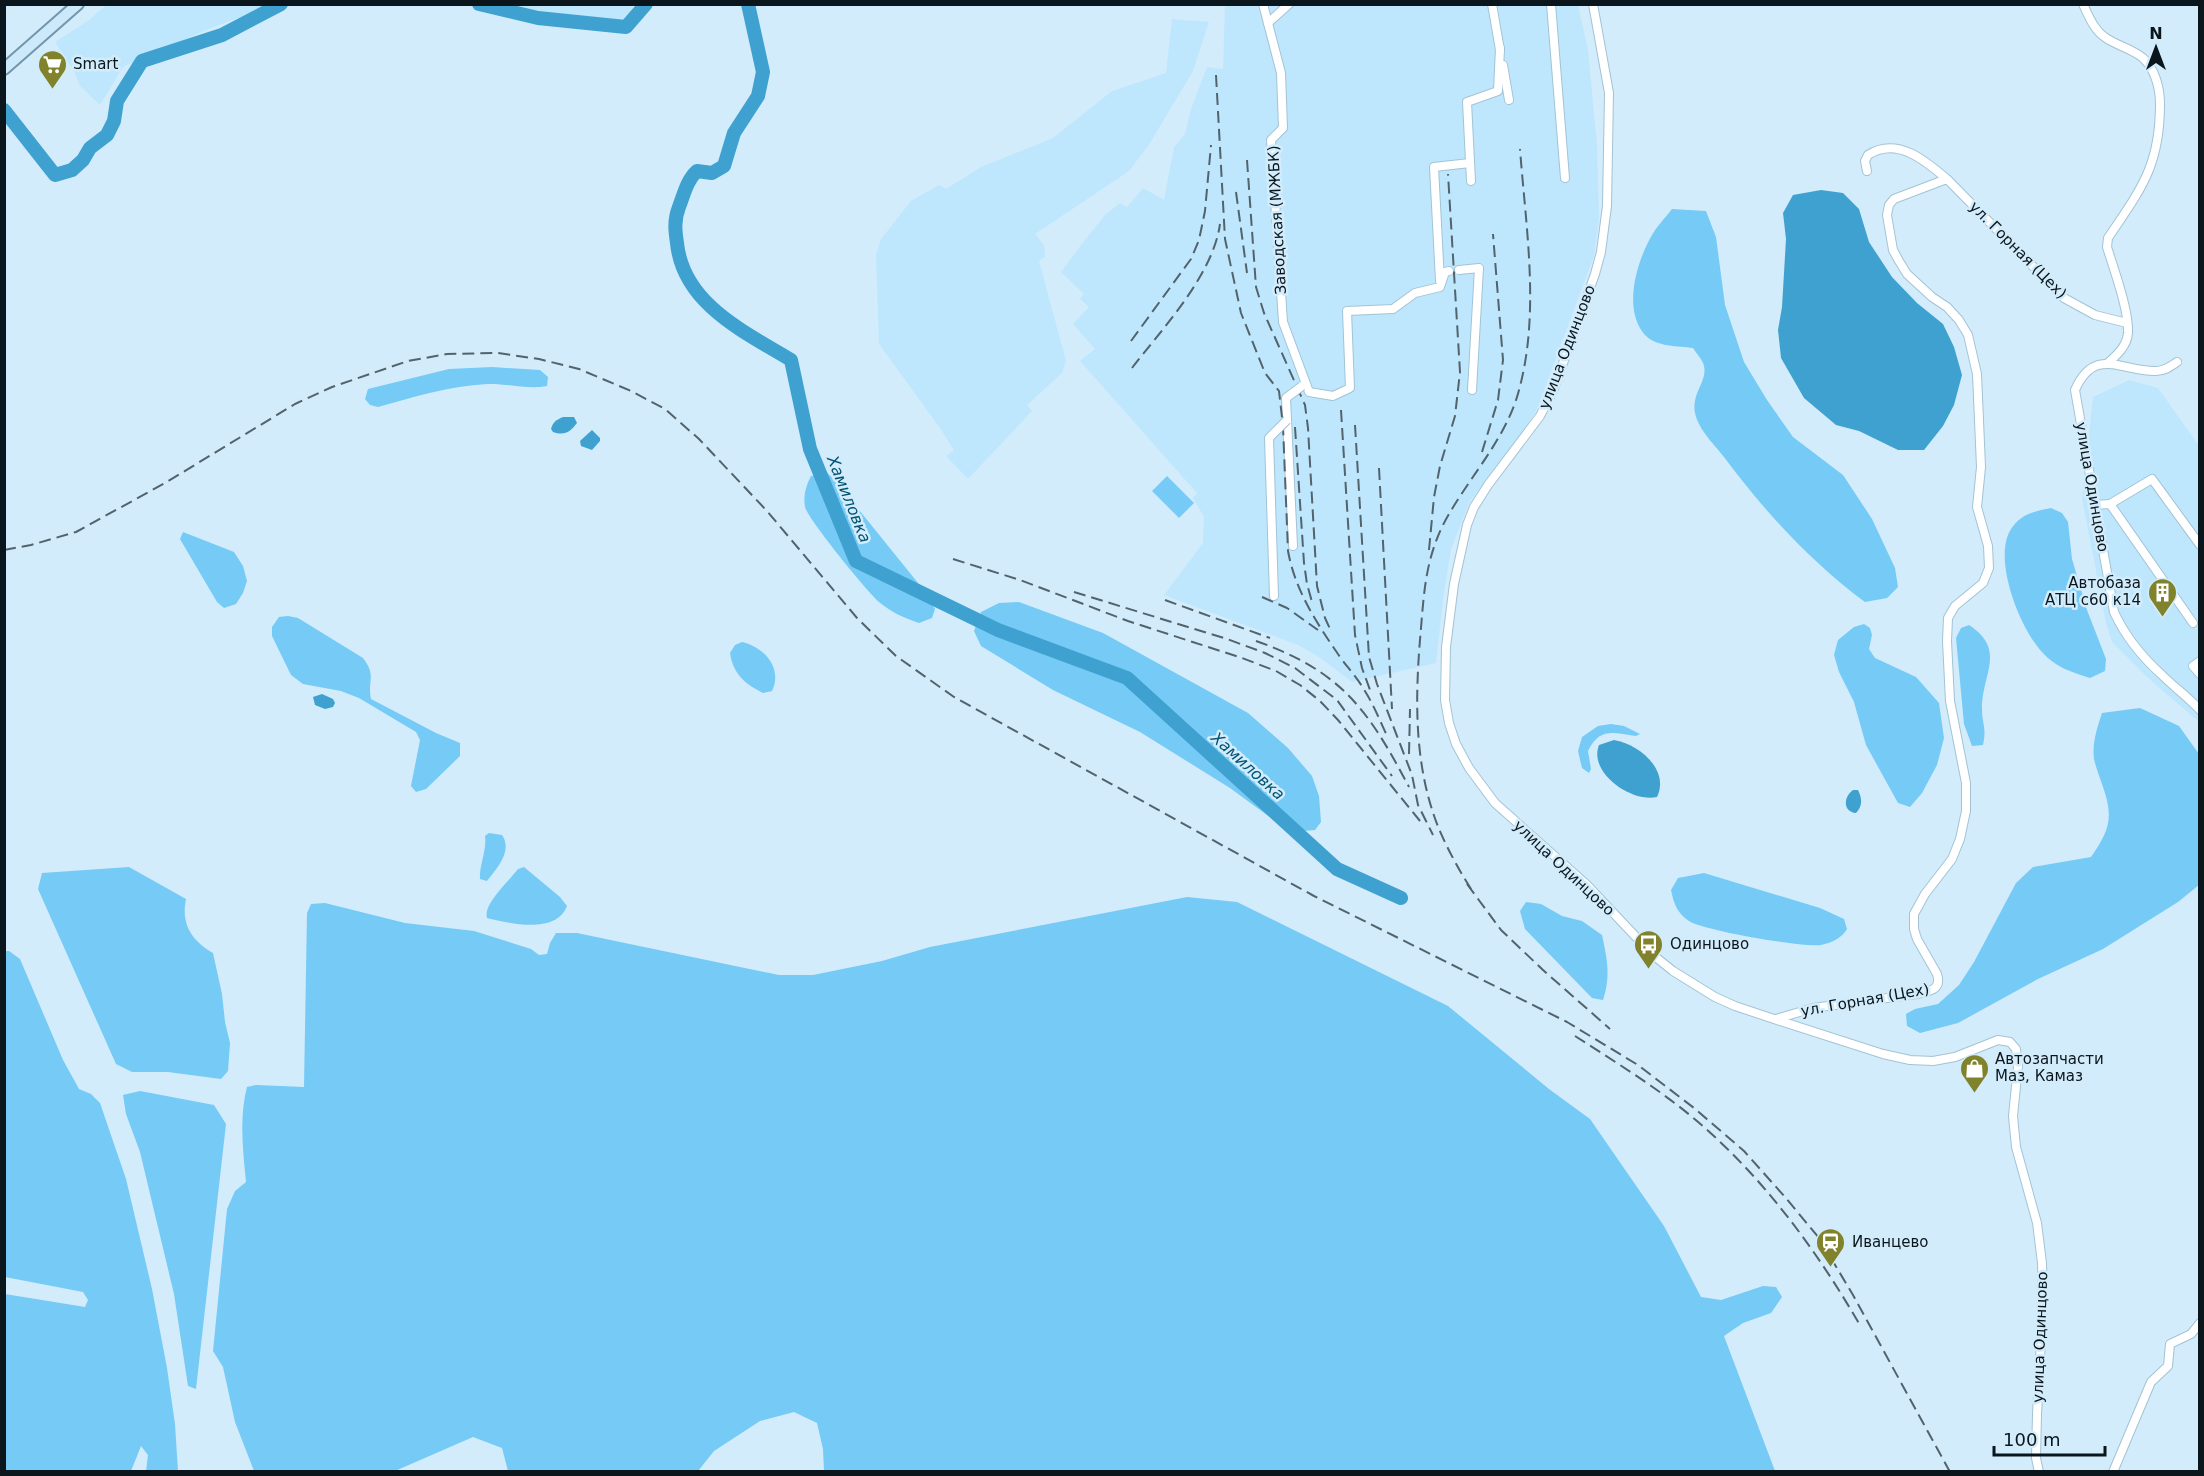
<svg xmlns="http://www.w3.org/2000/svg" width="2204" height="1476" font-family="'DejaVu Sans',sans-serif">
  <rect width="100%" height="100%" fill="#d2ecfb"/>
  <g fill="#bee7fe">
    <polygon points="106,5 106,4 274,5 211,28 123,67 100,105 80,86 75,73 55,42 89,20"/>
    <polygon points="496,5 634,5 625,20 514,9"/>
    <polygon points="1225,5 1578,5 1588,50 1597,145 1599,219 1594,256 1537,409 1524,430 1470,501 1451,549 1443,600 1436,663 1352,682 1319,657 1298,645 1164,595 1203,543 1204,517 1193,498 1197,493 1080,361 1095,349 1073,324 1089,307 1080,299 1084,294 1061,272 1081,245 1105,215 1120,203 1127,207 1143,188 1164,200 1174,147 1185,134 1191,109 1207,67 1223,69"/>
    <polygon points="1172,19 1209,22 1193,71 1148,146 1129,171 1035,234 1044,245 1045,257 1039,261 1066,361 1062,373 1027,405 1032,411 968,479 946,456 954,450 940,428 879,344 876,255 881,239 911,201 939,185 946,189 981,167 1053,138 1112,91 1166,73"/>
    <polygon points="2129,380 2158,388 2199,446 2199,722 2147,677 2112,642 2106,623 2082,498 2093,397"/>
  </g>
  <g fill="#75caf6">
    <path d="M1672,209L1706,211L1716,237L1725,305L1744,362L1767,400L1793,437L1843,475L1872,519L1895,568L1898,587L1887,598L1865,602C1811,562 1764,511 1724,457C1716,447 1705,436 1699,424C1684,395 1711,383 1703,363C1701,358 1696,353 1693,348C1679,346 1656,347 1645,335C1622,309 1637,261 1652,235C1657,226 1666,217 1672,209Z"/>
    <path d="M492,367L540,370L548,377L547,386C527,390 507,383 487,384C449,386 414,397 378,407L370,405L365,399L368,389L449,369Z"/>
    <path d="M826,472L834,479L918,583L935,609L932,618L919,623C904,618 891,612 879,602C867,592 808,519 805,507C803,495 806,486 811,476Z"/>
    <polygon points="1167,476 1194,503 1179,518 1152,491"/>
    <path d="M2051,508L2062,513L2068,522L2072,559L2087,610L2106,659L2105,671L2090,678C2071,672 2055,667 2042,652C2020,629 1989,553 2014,525C2024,513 2037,511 2051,508Z"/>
    <polygon points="183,532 234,552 243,566 247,581 243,593 236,604 224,608 217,602 180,539"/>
    <polygon points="1019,602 1103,633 1248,713 1288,748 1312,776 1319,796 1321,822 1315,830 1290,832 1230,788 1140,732 1053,690 981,646 974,631 981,612 999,603"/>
    <path d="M288,616L298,618L363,658C377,676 367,681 371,699L436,733L460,743V756L426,789L416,792L411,786L420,740L416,732L359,698L341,691L303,684L291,675L272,636V627L279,617Z"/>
    <polygon points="1864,624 1870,628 1872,635 1869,649 1875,658 1916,677 1939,703 1944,738 1937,765 1922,793 1910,807 1898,803 1866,745 1854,702 1839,672 1834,655 1838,640 1854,627"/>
    <path d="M1969,625C2007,650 1982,674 1982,709C1982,724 1987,728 1983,745L1972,746L1964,724L1956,638L1961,628Z"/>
    <path d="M742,642C764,647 783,668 772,691L763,693C745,684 733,674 730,653L735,645Z"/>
    <path d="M2140,708L2179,726L2199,754V885L2178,902L2103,949L2038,979L1958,1023L1920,1033L1907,1026L1906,1014L1915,1009L1938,1004L1959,985L1974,962L2016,883L2033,867L2091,857C2109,831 2114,818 2103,787C2100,778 2096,768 2094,759C2092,743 2097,728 2102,713Z"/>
    <path d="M1611,724L1624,726L1640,734L1636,736C1613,733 1600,727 1588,751L1591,769L1589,773L1582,768L1578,751L1582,737L1598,726Z"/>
    <path d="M489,833L502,835C513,851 497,868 487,881L480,879C479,865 487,851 485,836Z"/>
    <path d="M129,867L186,899C181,924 191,940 213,953L222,994L225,1022L230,1043L228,1071L221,1079L168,1072H132L116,1064L38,889L42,873Z"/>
    <path d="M524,867L560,897L567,906C556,935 509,923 487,918C483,904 509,881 518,869Z"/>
    <path d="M1704,873L1820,908L1844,919L1847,929C1842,938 1831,943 1821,945C1803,948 1702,930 1689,921C1677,913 1674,904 1671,890L1678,878Z"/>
    <path d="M1187,897L1237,902L1448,1006L1549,1089L1590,1119L1664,1226L1701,1297L1721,1300L1763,1286L1776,1287L1782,1297L1771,1313L1743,1323L1724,1336L1775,1471H824L823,1449L817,1423L794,1412L760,1421L714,1451L698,1471H508L502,1448L473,1437L395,1471H254L235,1422L223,1367L213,1351L227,1209L235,1191L246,1182C243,1151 239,1117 247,1087L256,1085L304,1087L307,913L311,904L325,903L405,923L474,931L531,949L539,955L547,954L550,943L556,933H577L779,975H813L882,961L930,947Z"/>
    <path d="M1526,902L1541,904L1562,916L1582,921L1602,935C1607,958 1611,976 1603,1000L1592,998L1525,929L1520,911Z"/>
    <polygon points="5,951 9,951 20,959 63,1060 79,1089 91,1094 100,1103 126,1179 152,1289 167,1368 175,1424 178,1471 146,1471 148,1455 141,1446 131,1471 5,1471 5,1294 85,1307 88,1300 83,1292 5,1277"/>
    <polygon points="140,1091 214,1105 226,1124 196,1389 188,1386 174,1294 140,1152 126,1114 123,1095"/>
  </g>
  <g fill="#3fa1d0">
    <polygon points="1821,190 1843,193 1859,209 1869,242 1892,277 1917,303 1943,324 1954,347 1962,375 1954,405 1943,426 1924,450 1898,450 1859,431 1836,425 1804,398 1781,358 1778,330 1782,307 1786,239 1783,213 1793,195"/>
    <path d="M563,417H574L577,423C570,432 565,436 553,432L551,429C553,422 556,420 563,417Z"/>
    <polygon points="592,430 600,438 600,441 592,450 581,446 580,441"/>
    <polygon points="322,694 333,699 335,703 333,707 325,709 315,705 313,697"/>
    <path d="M1614,740C1639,744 1670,770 1657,797C1632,803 1588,773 1599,745Z"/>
    <path d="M1853,790H1858C1862,798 1863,806 1856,813C1843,812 1843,797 1853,790Z"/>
  </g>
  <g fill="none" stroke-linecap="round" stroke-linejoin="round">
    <g stroke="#3fa1d0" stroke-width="14">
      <polyline points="479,4 538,18 626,27 646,4"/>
      <path d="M748,4L763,72L758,96L734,133L724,166L712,173L697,171C687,180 684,194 679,207C674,220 675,230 677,243C683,304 745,332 791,360L810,449L856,561L998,630L1127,678L1337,869L1401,898"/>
      <polyline points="4,110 55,175 72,170 83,160 90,148 107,135 114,121 117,101 142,61 222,35 281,4"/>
    </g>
    <defs>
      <g id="minor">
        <polyline points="1263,4 1281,73 1283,128 1271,140 1283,322 1309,392 1333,396 1350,388 1347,311 1393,309 1415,293 1440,287 1445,272 1449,271"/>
        <polyline points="1492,4 1500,50"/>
        <polyline points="1551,4 1565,178"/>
        <polyline points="1593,4 1609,93 1607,206 1601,252 1595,274 1553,391 1540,416 1488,485 1474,507 1467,525 1454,584 1446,647 1445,700 1449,723 1456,744 1469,768 1495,803 1587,885 1653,955 1673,971 1715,997 1735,1006 1774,1019 1883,1054 1910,1060 1933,1061 1955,1057 1998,1040 2010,1042 2016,1049 2018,1066 2013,1116 2016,1147 2037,1223 2042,1263 2043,1304 2037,1414 2036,1458 2039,1472"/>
        <path d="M2083,4C2089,17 2094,30 2106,38C2118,46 2132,49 2143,58C2155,69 2160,88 2160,104C2160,166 2141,189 2108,238L2107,247C2114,270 2129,310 2128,333C2127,346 2117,355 2108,363"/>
        <polyline points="1268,23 1289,4"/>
        <polyline points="1503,65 1509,100"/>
        <path d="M1867,171L1865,161L1868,155C1897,136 1926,161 1948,180"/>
        <polyline points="1471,181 1467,102 1498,91 1500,48"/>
        <polyline points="1459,270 1479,268 1472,390"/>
        <polyline points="1440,281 1434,167 1470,163"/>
        <path d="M2177,362C2171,366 2165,371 2156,371C2122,372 2095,345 2075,390L2114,612C2125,636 2142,657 2162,675C2174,687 2188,697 2200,710"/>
        <polyline points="2110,504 2152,479 2200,545"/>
        <polyline points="2094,505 2110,504 2193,623"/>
        <polyline points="1293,546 1286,398 1294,392"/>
        <polyline points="1274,596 1269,438 1279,428"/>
        <polyline points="2200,661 2193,666 2200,674"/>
        <path d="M1776,1019L1813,1008L1917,994C1930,991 1942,990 1937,974L1917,939L1914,929V914L1925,894L1952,859L1960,839L1966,811V783L1950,701L1947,641L1948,618L1955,606L1983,583L1989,568L1988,546L1977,507L1981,467L1977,374L1968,335L1959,320L1947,307L1932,297L1907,274L1899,261L1893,250L1887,215L1889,205L1894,199L1944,180H1948L2064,298L2095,315L2127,323"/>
        <polyline points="2113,1472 2151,1382 2168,1366 2170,1344 2191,1334 2200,1323"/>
      </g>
      <polyline id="major" points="4,69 78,4"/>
    </defs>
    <use href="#minor" stroke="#a3c3d5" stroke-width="10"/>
    <use href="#major" stroke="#7196ab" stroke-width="14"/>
    <use href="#minor" stroke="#fff" stroke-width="8"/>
    <use href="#major" stroke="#cbe9fb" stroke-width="10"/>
    <g stroke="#52636c" stroke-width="2" stroke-dasharray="12 6" stroke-linecap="butt">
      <path d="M1216,75L1225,239L1241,313L1265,373L1279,391L1283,426L1288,551C1295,590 1316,622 1338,654C1346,666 1356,676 1363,688C1373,703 1380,721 1388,738"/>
      <polyline points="1247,160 1256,287 1264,313 1305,405 1308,428 1317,586 1325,618 1331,631"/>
      <polyline points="1236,192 1247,273"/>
      <polyline points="1131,341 1191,259 1199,240 1205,211 1211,145"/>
      <path d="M1132,368C1163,328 1213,275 1220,224"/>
      <polyline points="1341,410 1355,635 1362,668 1370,690"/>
      <polyline points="1355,425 1369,657 1377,684 1412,775 1418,805 1433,835"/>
      <polyline points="1295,427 1304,563 1307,584 1312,602"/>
      <polyline points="1482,452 1498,400 1503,360 1493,234"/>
      <polyline points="1379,468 1392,709"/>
      <polyline points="4,550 31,545 76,532 165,483 295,404 332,387 408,361 447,354 498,353 539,359 579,369 631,391 665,409 699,439 767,511 857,618 896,656 954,697 1314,896 1567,1022 1638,1065 1694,1108 1744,1151 1785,1197 1819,1238 1853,1295 1950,1472"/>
      <polyline points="1429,550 1434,497 1440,466 1455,416 1460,372 1448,174"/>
      <polyline points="953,559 1020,580 1128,621 1242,658 1276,671 1300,685 1320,701 1338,720 1420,821"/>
      <polyline points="1074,592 1227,639 1265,653 1295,668 1337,700 1392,776"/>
      <polyline points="1262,597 1287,608 1318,630"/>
      <polyline points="1165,600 1270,638"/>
      <path d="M1256,641C1341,671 1368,709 1409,787"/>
      <polyline points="1409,754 1410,709"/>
      <polyline points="1467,884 1501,930 1543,970 1610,1029"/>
      <path d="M1471,889C1459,870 1448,850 1439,829C1413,765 1415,695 1421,628C1424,591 1426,561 1442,527C1464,483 1502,445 1517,397C1541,318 1526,230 1520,149"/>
      <path d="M1575,1036C1623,1067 1674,1098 1716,1138C1774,1192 1822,1259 1861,1327"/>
    </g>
    <defs>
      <g id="minor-bridge">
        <polyline points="1294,392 1302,386"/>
        <polyline points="1279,428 1287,420"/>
      </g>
    </defs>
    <use href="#minor-bridge" stroke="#a3c3d5" stroke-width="10" stroke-linecap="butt"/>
    <use href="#minor-bridge" stroke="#fff" stroke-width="8"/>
  </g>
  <defs>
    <symbol id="supermarket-pin" viewBox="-11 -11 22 30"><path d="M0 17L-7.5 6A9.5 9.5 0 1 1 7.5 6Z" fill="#80822c" stroke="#d2ecfb"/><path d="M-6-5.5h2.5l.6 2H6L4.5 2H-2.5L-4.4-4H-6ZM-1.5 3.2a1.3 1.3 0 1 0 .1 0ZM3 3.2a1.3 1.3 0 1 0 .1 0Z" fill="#fff"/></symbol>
    <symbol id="building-pin" viewBox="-11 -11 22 30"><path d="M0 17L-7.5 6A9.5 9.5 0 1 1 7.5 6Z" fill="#80822c" stroke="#d2ecfb"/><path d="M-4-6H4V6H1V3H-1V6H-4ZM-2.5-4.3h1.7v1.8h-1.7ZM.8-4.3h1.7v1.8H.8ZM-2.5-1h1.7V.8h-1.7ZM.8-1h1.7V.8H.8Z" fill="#fff"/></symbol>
    <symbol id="bus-pin" viewBox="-11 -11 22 30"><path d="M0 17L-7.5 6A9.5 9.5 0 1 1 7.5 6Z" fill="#80822c" stroke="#d2ecfb"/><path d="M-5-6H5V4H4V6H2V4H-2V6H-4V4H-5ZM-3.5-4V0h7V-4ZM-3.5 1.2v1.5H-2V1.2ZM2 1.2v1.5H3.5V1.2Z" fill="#fff"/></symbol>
    <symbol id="shop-pin" viewBox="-11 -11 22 30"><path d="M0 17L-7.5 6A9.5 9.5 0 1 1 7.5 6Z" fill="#80822c" stroke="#d2ecfb"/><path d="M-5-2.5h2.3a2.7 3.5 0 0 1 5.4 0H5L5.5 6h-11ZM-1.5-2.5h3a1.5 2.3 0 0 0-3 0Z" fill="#fff"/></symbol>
    <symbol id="station-pin" viewBox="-11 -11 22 30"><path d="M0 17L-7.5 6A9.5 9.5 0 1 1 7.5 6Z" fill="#80822c" stroke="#d2ecfb"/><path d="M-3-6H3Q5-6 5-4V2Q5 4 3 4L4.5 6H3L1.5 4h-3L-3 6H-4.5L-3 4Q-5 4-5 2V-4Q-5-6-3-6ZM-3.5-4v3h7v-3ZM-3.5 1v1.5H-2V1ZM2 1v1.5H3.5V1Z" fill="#fff"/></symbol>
  </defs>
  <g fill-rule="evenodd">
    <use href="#supermarket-pin" x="36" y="48" width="33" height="45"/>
    <use href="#building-pin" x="2146" y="576" width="33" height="45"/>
    <use href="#bus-pin" x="1632" y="928" width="33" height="45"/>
    <use href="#shop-pin" x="1958" y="1052" width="33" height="45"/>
    <use href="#station-pin" x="1814" y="1226" width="33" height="45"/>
  </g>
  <g text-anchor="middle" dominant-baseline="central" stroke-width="5" stroke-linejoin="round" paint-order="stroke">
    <g font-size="15" fill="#0a161c" stroke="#d2ecfb" text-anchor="start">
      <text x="73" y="64">Smart</text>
      <text x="2141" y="583" text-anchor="end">Автобаза<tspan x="2141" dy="17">АТЦ с60 к14</tspan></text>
      <text x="1670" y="944">Одинцово</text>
      <text x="1995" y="1059">Автозапчасти<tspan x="1995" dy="17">Маз, Камаз</tspan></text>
      <text x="1852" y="1242">Иванцево</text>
    </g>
    <g font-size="15" fill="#0a161c" stroke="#d2ecfb">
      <text transform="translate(1277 220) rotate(-93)">Заводская (МЖБК)</text>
      <text transform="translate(2018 250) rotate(45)">ул. Горная (Цех)</text>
      <text transform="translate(1567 347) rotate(-69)">улица Одинцово</text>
      <text transform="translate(2092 487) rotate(80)">улица Одинцово</text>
      <text transform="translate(1564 868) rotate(43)">улица Одинцово</text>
      <text transform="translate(1865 1000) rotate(-10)">ул. Горная (Цех)</text>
      <text transform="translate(2040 1337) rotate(-88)">улица Одинцово</text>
    </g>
    <g font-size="16" font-style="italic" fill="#005373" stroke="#d2ecfb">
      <text transform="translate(849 499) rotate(68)">Хамиловка</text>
      <text transform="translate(1248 766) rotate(42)">Хамиловка</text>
    </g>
  </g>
  <rect width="2204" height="1476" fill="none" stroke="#0a161c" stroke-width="12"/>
  <g transform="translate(2156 48)" stroke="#d2ecfb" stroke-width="4.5" paint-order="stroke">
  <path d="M0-4.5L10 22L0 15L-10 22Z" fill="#0a161c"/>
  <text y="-9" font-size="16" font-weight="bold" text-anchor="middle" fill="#0a161c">N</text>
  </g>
  <path d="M1994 1446v9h111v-9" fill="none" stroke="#0a161c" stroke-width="3"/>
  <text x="2003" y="1446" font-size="18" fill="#0a161c" stroke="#d2ecfb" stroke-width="4.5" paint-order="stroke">100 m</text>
</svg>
